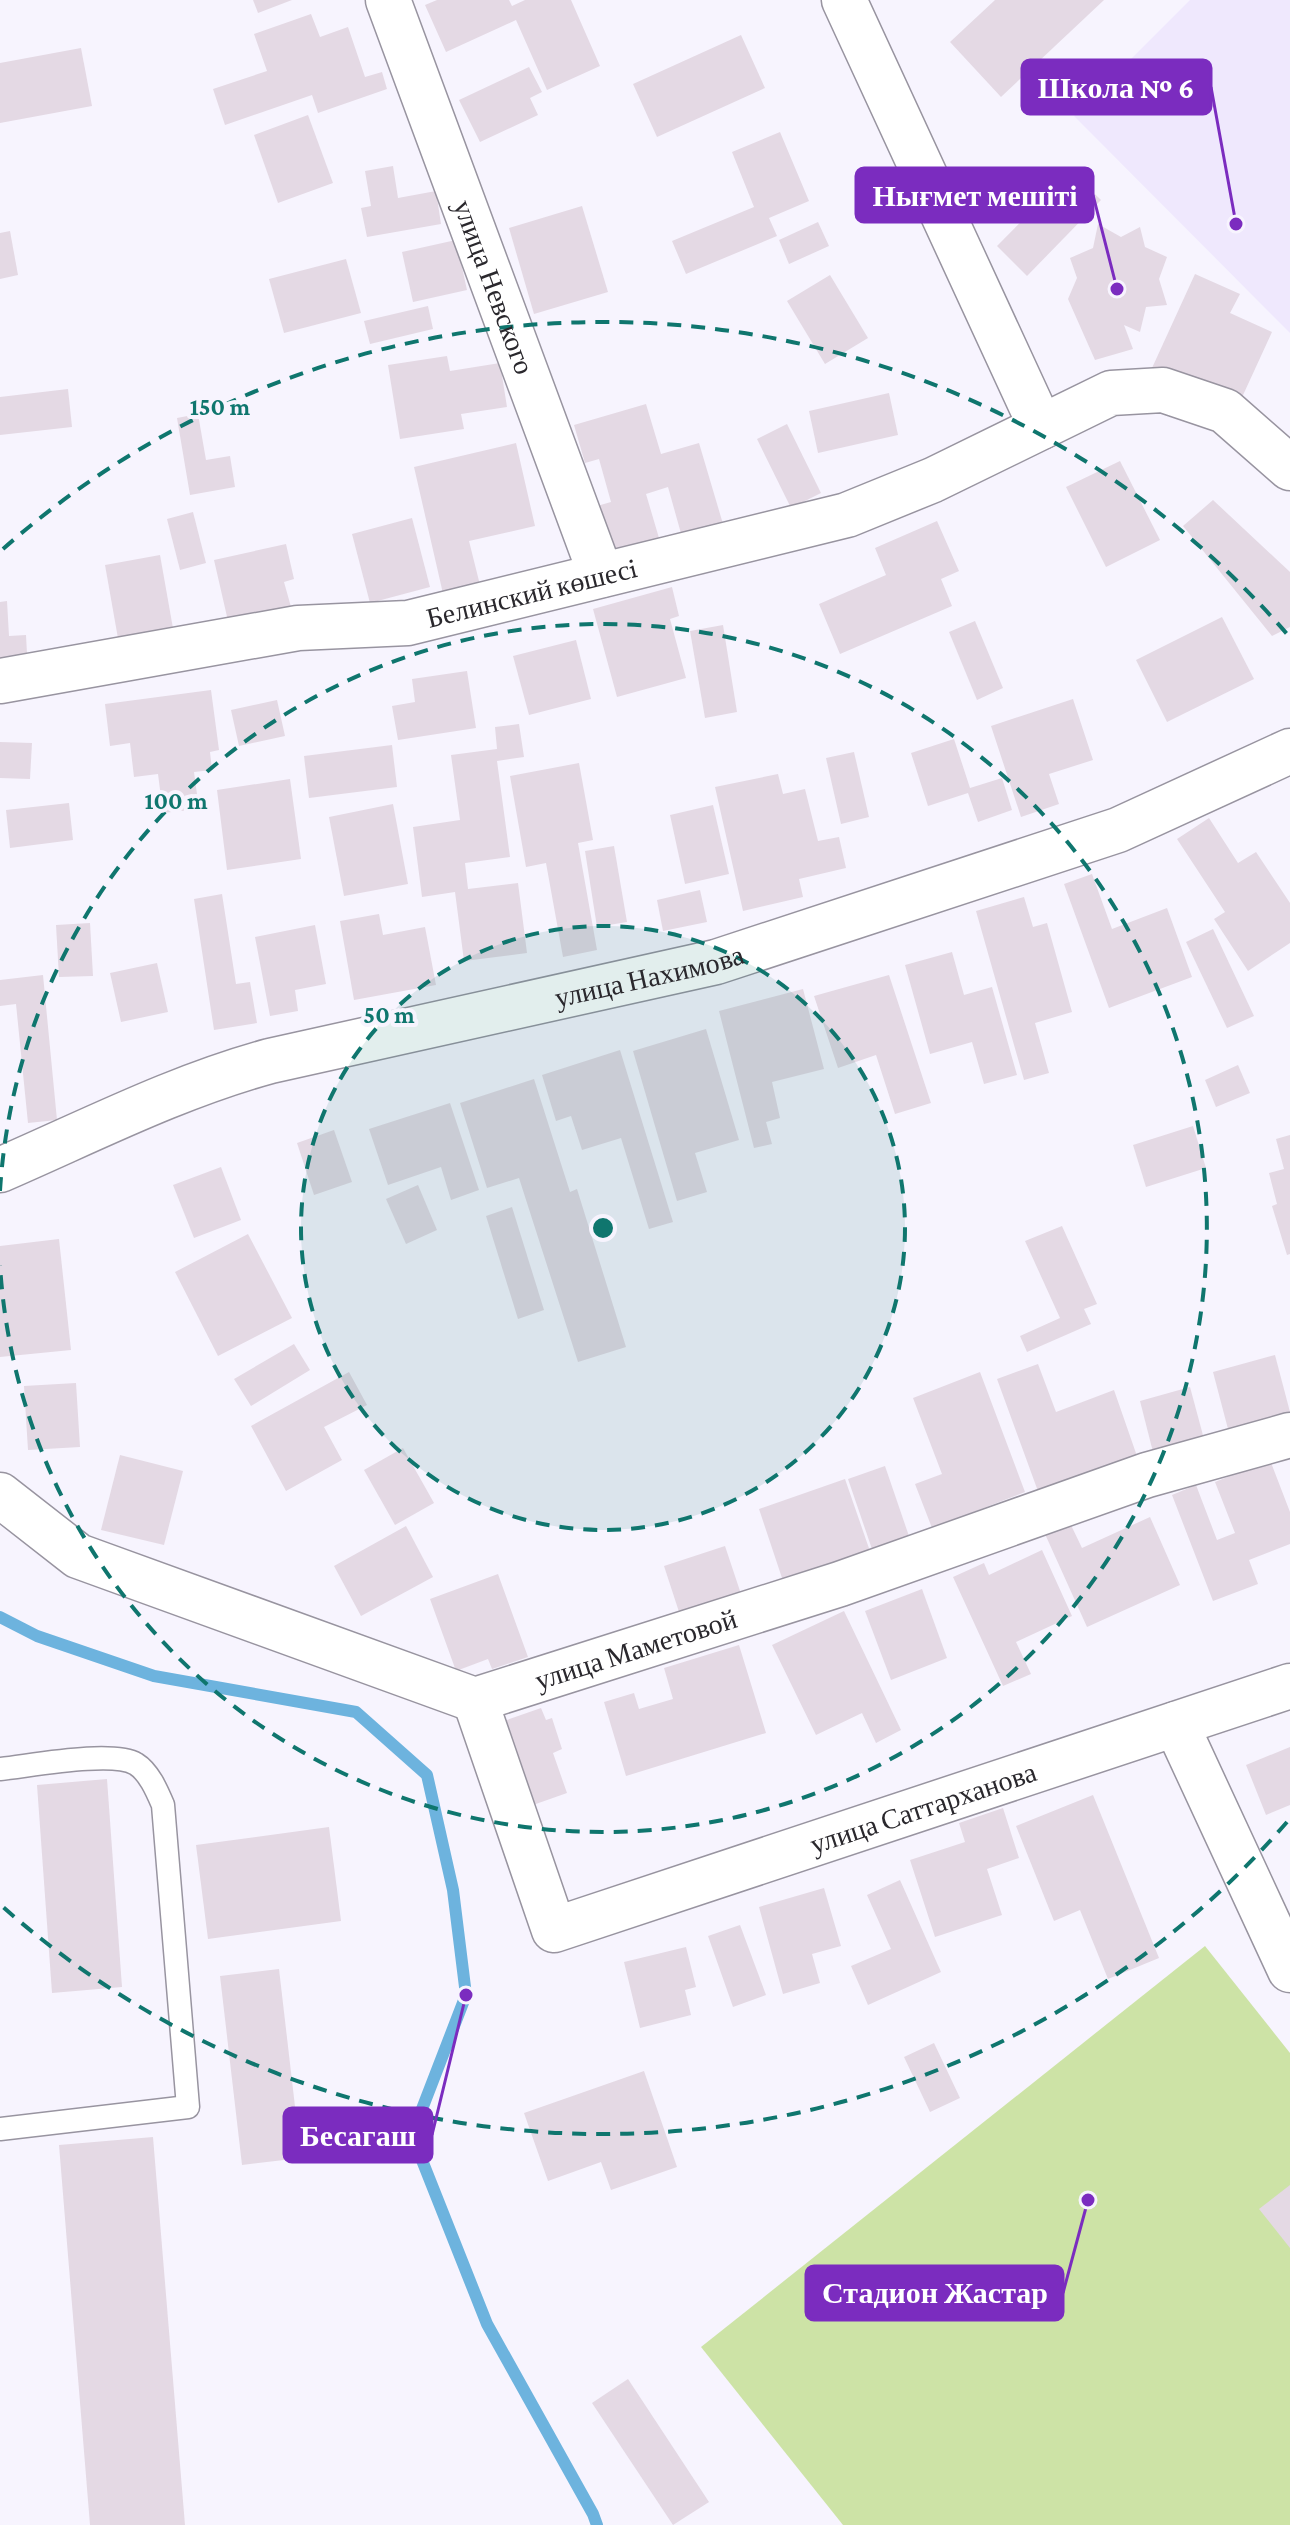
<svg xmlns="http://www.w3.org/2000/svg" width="1290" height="2525" font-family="'Crimson Pro',serif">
  <rect width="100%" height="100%" fill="#f7f4fe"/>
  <polygon fill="#efe8fd" points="1190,0 1290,0 1290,333 1074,116"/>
  <polygon fill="#cde3a6" points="1205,1946 1290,2053 1290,2525 843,2525 701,2347"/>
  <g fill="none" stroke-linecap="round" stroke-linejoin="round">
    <polyline stroke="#6db3de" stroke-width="12" points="0,1617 37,1636 154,1676 356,1712 427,1775 453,1890 466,1995 412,2135 487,2324 593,2514 597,2525"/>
  </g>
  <g fill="#e4d9e4">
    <polygon points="253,0 292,0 258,13"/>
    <polygon points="437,0 509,0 512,6 525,0 571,0 600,66 547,90 516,20 446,52 425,5"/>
    <polygon points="995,0 1104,0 1001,97 950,42"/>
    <polygon points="311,14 320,37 348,27 365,77 382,72 387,89 318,113 312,95 225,125 213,89 267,71 254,34"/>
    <polygon points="741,35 765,88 657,137 633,84"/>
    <polygon points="81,48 92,106 0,123 0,63"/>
    <polygon points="529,67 542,92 530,98 538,115 480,142 459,100"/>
    <polygon points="308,115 333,183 278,203 254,135"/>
    <polygon points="780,132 809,201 769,218 777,236 686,274 672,241 754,207 732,152"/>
    <polygon points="393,166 398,198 436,191 441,224 367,237 361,208 371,206 365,171"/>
    <polygon points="1071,171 1101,200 1027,276 997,246"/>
    <polygon points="582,206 608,292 534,314 509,228"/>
    <polygon points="818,222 829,246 789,264 779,240"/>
    <polygon points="1098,224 1121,237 1140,227 1145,247 1167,257 1159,279 1167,305 1146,307 1140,332 1124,325 1133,349 1095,360 1068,299 1077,278 1070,258 1093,248"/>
    <polygon points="10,231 18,275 0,279 0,233"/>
    <polygon points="456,240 467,290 413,302 402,252"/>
    <polygon points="346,259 361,313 284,333 269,279"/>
    <polygon points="1195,274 1240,294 1230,313 1272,332 1238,406 1152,368"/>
    <polygon points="830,275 868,338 825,364 787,301"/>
    <polygon points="428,306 433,329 370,344 364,321"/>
    <polygon points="447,356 450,371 500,363 507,407 461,414 464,429 400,439 388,365"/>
    <polygon points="68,389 72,427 0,435 0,397"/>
    <polygon points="889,393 898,435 818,453 809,411"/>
    <polygon points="646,404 661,454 699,443 723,524 682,537 668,487 646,494 659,538 611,552 597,506 611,502 599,459 585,463 574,425"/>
    <polygon points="198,414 206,460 230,456 235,487 190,495 177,418"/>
    <polygon points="787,424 821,493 791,508 757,439"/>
    <polygon points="516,443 535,526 469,541 481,589 444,598 414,467"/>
    <polygon points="1120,461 1160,540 1106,567 1066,487"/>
    <polygon points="1213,500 1290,572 1290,627 1272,636 1183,526"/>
    <polygon points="193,512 206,563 180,570 167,519"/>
    <polygon points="412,518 430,587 370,603 352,534"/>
    <polygon points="937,521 959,571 941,579 952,606 840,654 819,604 886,575 875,548"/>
    <polygon points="286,544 294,579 284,582 291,607 228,621 214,560"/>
    <polygon points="160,555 174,634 119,644 105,565"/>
    <polygon points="672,587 679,616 670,619 686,678 617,697 593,609"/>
    <polygon points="7,601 9,636 26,635 28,672 0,674 0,602"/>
    <polygon points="1222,617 1254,679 1167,722 1136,660"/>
    <polygon points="975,621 1003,688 977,700 949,632"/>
    <polygon points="723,625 737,712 705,718 690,631"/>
    <polygon points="576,640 591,699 529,715 513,656"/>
    <polygon points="467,671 476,728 398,740 392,706 415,702 412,679"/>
    <polygon points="211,690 219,750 210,752 212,770 194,772 199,809 163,813 158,774 134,777 130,743 110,746 105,704"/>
    <polygon points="1073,699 1093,760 1049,774 1059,804 1021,817 991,726"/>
    <polygon points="277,700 285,736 239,746 231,710"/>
    <polygon points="519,724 524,757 497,761 510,857 465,863 468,889 518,883 527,953 464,961 455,892 422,897 413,827 460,820 451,755 497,749 495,727"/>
    <polygon points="954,739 970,788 1002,778 1012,810 978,822 968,793 928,806 911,753"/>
    <polygon points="0,742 32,743 30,779 0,778"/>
    <polygon points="392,745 397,787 309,798 304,756"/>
    <polygon points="854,752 869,817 841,824 826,758"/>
    <polygon points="579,763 593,840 578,843 597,950 563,957 546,863 526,867 510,776"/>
    <polygon points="778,774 783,794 805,789 818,841 839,837 846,868 799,879 803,897 743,911 715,787"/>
    <polygon points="290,779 301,859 227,870 217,790"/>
    <polygon points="69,803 73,840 10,848 6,810"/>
    <polygon points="393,804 408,884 344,896 329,817"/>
    <polygon points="713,805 729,874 685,884 670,815"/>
    <polygon points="1209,818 1238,863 1256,852 1290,903 1290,943 1248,971 1214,919 1225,912 1177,839"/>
    <polygon points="614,846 627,922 597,927 585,851"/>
    <polygon points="1092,874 1112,929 1167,908 1192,977 1109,1008 1064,884"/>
    <polygon points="700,890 707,922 663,931 657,900"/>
    <polygon points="222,894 236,984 250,982 257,1023 214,1030 194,899"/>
    <polygon points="1024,897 1033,927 1047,923 1072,1012 1035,1023 1049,1073 1024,1080 976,911"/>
    <polygon points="379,914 383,935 425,927 436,985 354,1000 340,921"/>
    <polygon points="90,923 93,976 59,977 56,925"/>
    <polygon points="315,925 326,984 295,990 298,1011 270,1016 255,937"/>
    <polygon points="1213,929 1254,1016 1227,1028 1186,942"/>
    <polygon points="952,952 964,995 992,987 1017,1075 984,1084 972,1042 930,1054 905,965"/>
    <polygon points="157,963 168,1012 121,1022 110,973"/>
    <polygon points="43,975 57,1120 28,1123 16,1004 0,1006 0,980"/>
    <polygon points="889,975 931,1103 895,1114 876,1055 838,1068 814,996"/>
    <polygon points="803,989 824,1069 772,1082 780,1118 766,1122 772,1144 754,1148 719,1011"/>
    <polygon points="706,1029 739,1140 695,1153 707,1192 677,1201 633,1051"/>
    <polygon points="620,1050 673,1222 649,1229 621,1138 582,1150 571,1116 556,1121 542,1075"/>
    <polygon points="1238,1065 1250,1093 1216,1107 1205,1080"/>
    <polygon points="534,1079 570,1192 577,1189 626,1347 578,1362 519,1178 487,1188 460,1103"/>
    <polygon points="450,1103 479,1190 451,1200 441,1167 388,1185 369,1129"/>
    <polygon points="1193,1126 1206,1168 1146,1187 1133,1145"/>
    <polygon points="334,1130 352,1182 314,1195 297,1143"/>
    <polygon points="1290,1135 1290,1254 1287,1255 1272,1206 1277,1204 1269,1173 1284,1169 1276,1139"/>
    <polygon points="221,1167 241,1220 194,1238 173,1185"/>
    <polygon points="418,1185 437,1230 406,1244 386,1199"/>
    <polygon points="512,1207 544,1310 518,1319 486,1216"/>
    <polygon points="1062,1226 1097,1304 1084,1309 1091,1324 1027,1352 1020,1336 1060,1318 1025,1241"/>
    <polygon points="248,1234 292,1318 218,1356 175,1272"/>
    <polygon points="59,1239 71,1350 0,1357 0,1246"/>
    <polygon points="294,1344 310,1370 251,1406 234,1379"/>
    <polygon points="1275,1355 1290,1412 1228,1429 1213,1372"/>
    <polygon points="1038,1364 1056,1412 1114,1390 1138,1459 1039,1494 997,1379"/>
    <polygon points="349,1372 367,1405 324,1427 342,1460 286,1491 251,1426"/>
    <polygon points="980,1372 1025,1492 932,1528 915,1484 942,1474 913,1398"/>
    <polygon points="76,1383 80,1447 28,1450 24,1386"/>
    <polygon points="1190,1387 1204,1439 1153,1452 1140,1401"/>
    <polygon points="403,1448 434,1503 395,1525 364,1470"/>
    <polygon points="120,1455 183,1471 164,1545 101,1530"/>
    <polygon points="1270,1460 1290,1512 1290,1544 1249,1560 1258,1584 1213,1601 1172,1495 1196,1485 1217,1540 1235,1533 1215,1482"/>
    <polygon points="885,1466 911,1542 874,1555 848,1479"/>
    <polygon points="845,1479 872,1557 785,1587 759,1509"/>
    <polygon points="1150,1517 1180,1585 1087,1627 1045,1534 1070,1523 1082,1548"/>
    <polygon points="406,1526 433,1577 361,1616 334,1566"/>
    <polygon points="725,1546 742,1597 681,1618 664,1566"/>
    <polygon points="1042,1550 1072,1616 1016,1642 1031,1674 1003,1686 953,1577 984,1563 989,1575"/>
    <polygon points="498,1574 528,1657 492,1669 488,1659 456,1671 430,1599"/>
    <polygon points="922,1589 947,1658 891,1680 865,1611"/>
    <polygon points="844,1611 901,1730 876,1743 862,1713 816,1735 772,1645"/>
    <polygon points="739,1645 766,1733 626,1776 604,1702 634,1693 639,1709 673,1699 664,1668"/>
    <polygon points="541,1708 546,1720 552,1718 562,1749 553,1753 567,1793 533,1805 504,1721"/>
    <polygon points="1290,1747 1290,1805 1266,1815 1246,1765"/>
    <polygon points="107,1779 122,1987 52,1993 37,1785"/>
    <polygon points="1093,1795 1159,1958 1108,1979 1080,1910 1054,1921 1016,1826"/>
    <polygon points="1003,1808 1019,1858 987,1869 1002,1915 935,1937 910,1860 965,1842 959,1823"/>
    <polygon points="329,1827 341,1921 208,1939 196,1845"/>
    <polygon points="900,1880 941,1972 868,2005 851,1966 891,1949 867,1895"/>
    <polygon points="824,1888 841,1946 812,1954 820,1983 783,1994 759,1907"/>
    <polygon points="740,1925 766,1995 733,2007 708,1936"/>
    <polygon points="686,1947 696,1987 685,1990 691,2015 640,2028 624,1962"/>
    <polygon points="279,1969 301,2158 242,2165 220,1976"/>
    <polygon points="934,2043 960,2098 930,2112 904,2057"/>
    <polygon points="644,2071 677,2167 611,2190 601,2162 548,2181 524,2113"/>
    <polygon points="153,2137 185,2525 90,2525 59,2145"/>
    <polygon points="1290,2185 1290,2248 1259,2209"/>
    <polygon points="628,2379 709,2502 673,2525 592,2403"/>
  </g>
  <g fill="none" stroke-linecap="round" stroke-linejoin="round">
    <defs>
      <path id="service" d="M0,1769C30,1766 112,1750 136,1764C149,1772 157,1791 163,1805L188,2107L0,2129"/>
      <g id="minor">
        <path id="s1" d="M388,0L601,575"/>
        <polyline points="844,0 1041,427"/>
        <path id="s2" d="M0,681L298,628L408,623L847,515L933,480L1111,393L1163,390L1225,411L1290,468"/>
        <path id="s3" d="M0,1170C90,1131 175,1087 270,1061L716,962L1118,830L1290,751"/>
        <path id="s4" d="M0,1495L78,1556L475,1700L840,1584L1147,1475L1290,1435"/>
        <path id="s5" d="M475,1700L554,1930L1290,1686"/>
        <polyline points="1176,1724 1290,1970"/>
      </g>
    </defs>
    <use href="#service" stroke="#9894a0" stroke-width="25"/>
    <use href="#minor" stroke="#9894a0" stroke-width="47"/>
    <use href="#service" stroke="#fff" stroke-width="22"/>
    <use href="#minor" stroke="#fff" stroke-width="44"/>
  </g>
  <circle cx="603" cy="1228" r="302" fill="#0f766e" fill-opacity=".12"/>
  <g fill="none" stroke="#0f766e" stroke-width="4" stroke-dasharray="14 10">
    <circle cx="603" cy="1228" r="302"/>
    <path d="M0 1191A604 604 0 1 1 0 1265"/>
    <path d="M1287 1822A906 906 0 0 1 3 1907M3 549A906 906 0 0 1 1287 634"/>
  </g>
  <g text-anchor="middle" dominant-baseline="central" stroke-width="8" stroke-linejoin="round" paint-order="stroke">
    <g font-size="28" fill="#2a282d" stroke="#f7f4fe">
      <text stroke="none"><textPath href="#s1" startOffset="306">улица Невского</textPath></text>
      <text stroke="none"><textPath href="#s2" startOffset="540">Белинский көшесi</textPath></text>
      <text stroke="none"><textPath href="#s3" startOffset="680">улица Нахимова</textPath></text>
      <text stroke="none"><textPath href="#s4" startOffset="690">улица Маметовой</textPath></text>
      <text stroke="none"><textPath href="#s5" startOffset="632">улица Саттарханова</textPath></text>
    </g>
  </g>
  <circle cx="603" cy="1228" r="12" fill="#0f766e" stroke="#f7f4fe" stroke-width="4"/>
  <g font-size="24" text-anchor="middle" font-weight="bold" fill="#0f766e" stroke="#f7f4fe" stroke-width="8" stroke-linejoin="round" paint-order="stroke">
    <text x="220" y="415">150 m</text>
    <text x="176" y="809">100 m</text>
    <text x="389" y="1023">50 m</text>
  </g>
  <path fill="none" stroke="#7b2cbf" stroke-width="3" d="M1236 224L1211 87M1117 289L1093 195M466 1995L432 2135M1088 2200L1063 2293"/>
  <g fill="#7b2cbf" stroke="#f7f4fe" stroke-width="3">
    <circle cx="1236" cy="224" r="8"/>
    <circle cx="1117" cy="289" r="8"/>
    <circle cx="466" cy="1995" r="8"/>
    <circle cx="1088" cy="2200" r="8"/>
  </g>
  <g fill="#7b2cbf" stroke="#7b2cbf" stroke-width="3">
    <rect x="1022" y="60" width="189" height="54" rx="8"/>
    <rect x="856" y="168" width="237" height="54" rx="8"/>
    <rect x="284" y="2108" width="148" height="54" rx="8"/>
    <rect x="806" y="2266" width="257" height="54" rx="8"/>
  </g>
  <g font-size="30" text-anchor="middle" font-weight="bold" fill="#fff">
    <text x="1116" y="98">Школа № 6</text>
    <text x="975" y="206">Нығмет мешіті</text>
    <text x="358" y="2146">Бесагаш</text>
    <text x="935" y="2303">Стадион Жастар</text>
  </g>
</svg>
